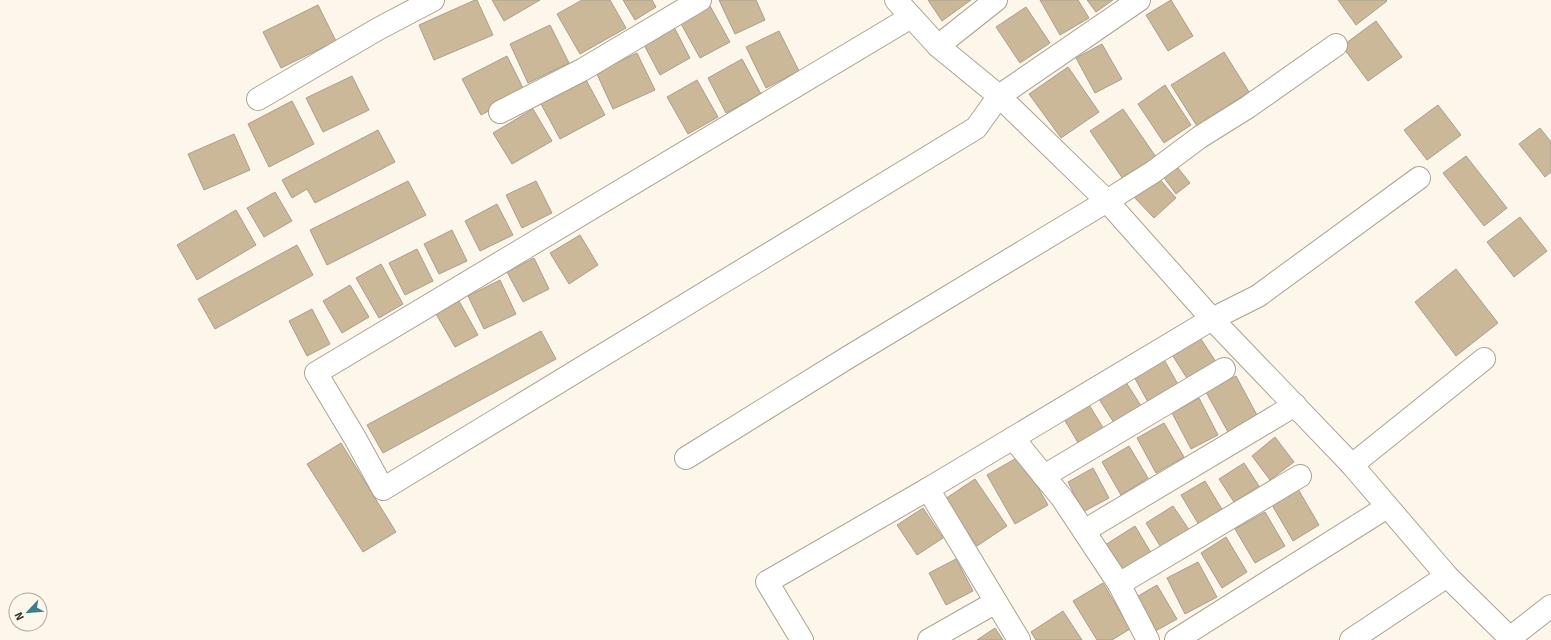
<svg xmlns="http://www.w3.org/2000/svg" width="1551" height="640" font-family="Signika,sans-serif">
  <rect width="100%" height="100%" fill="#fdf7eb"/>
  <g fill="#cab898" stroke="#a99f8d">
    <polygon points="475,0 477,0 493,35 434,60 419,25"/>
    <polygon points="492,0 540,0 504,21"/>
    <polygon points="582,0 610,0 626,28 580,54 557,14"/>
    <polygon points="623,0 652,0 656,7 635,20"/>
    <polygon points="719,0 756,0 765,20 735,34"/>
    <polygon points="928,0 971,0 942,21"/>
    <polygon points="1040,0 1078,0 1089,18 1060,35"/>
    <polygon points="1087,0 1113,0 1096,12"/>
    <polygon points="1171,0 1193,36 1168,51 1146,15"/>
    <polygon points="1338,0 1386,0 1387,1 1356,25"/>
    <polygon points="318,5 336,41 281,68 263,32"/>
    <polygon points="710,6 730,42 700,58 680,22"/>
    <polygon points="1026,7 1050,43 1020,63 996,27"/>
    <polygon points="1376,21 1402,57 1368,81 1342,46"/>
    <polygon points="550,25 569,63 528,83 510,44"/>
    <polygon points="674,27 690,58 660,75 643,43"/>
    <polygon points="779,31 799,71 766,88 746,47"/>
    <polygon points="1102,44 1122,79 1095,93 1076,58"/>
    <polygon points="1224,52 1249,92 1197,126 1171,85"/>
    <polygon points="637,53 655,90 613,109 596,72"/>
    <polygon points="507,56 525,92 481,115 462,79"/>
    <polygon points="742,59 761,94 726,113 708,78"/>
    <polygon points="1068,67 1099,112 1061,138 1029,94"/>
    <polygon points="352,76 369,110 323,132 306,98"/>
    <polygon points="585,78 605,115 560,139 540,102"/>
    <polygon points="697,80 718,117 688,134 667,97"/>
    <polygon points="1165,85 1191,125 1164,143 1138,104"/>
    <polygon points="292,101 314,144 269,167 248,124"/>
    <polygon points="1438,105 1461,135 1427,160 1404,130"/>
    <polygon points="533,109 552,141 512,164 493,133"/>
    <polygon points="1123,109 1156,157 1123,179 1090,131"/>
    <polygon points="1540,128 1551,142 1551,172 1545,177 1519,144"/>
    <polygon points="378,130 395,162 315,203 307,189 292,198 282,180"/>
    <polygon points="234,134 250,170 204,190 188,154"/>
    <polygon points="1466,156 1507,208 1484,226 1443,173"/>
    <polygon points="1175,164 1190,183 1176,194 1162,175"/>
    <polygon points="1157,176 1176,198 1154,218 1134,197"/>
    <polygon points="408,181 426,215 327,265 310,230"/>
    <polygon points="536,181 552,213 522,228 506,195"/>
    <polygon points="275,192 292,221 264,237 247,208"/>
    <polygon points="497,204 513,235 480,251 465,221"/>
    <polygon points="236,210 256,245 197,280 177,245"/>
    <polygon points="1520,217 1547,251 1514,277 1487,242"/>
    <polygon points="452,230 467,261 439,274 424,244"/>
    <polygon points="580,235 598,265 569,284 550,253"/>
    <polygon points="297,245 313,275 215,329 198,299"/>
    <polygon points="417,249 433,281 405,295 389,263"/>
    <polygon points="534,258 549,289 523,302 507,272"/>
    <polygon points="381,264 403,304 379,318 356,278"/>
    <polygon points="1456,269 1498,323 1456,356 1415,302"/>
    <polygon points="500,280 516,314 484,329 468,296"/>
    <polygon points="350,285 369,317 342,333 323,301"/>
    <polygon points="459,301 478,335 455,347 436,314"/>
    <polygon points="312,309 330,344 307,356 289,321"/>
    <polygon points="541,331 556,359 383,453 367,425"/>
    <polygon points="1199,336 1216,362 1188,380 1171,353"/>
    <polygon points="1162,356 1180,388 1149,404 1132,373"/>
    <polygon points="1236,376 1258,417 1228,432 1206,392"/>
    <polygon points="1124,379 1143,409 1116,426 1097,396"/>
    <polygon points="1199,398 1218,435 1191,449 1172,413"/>
    <polygon points="1088,403 1105,431 1080,446 1064,419"/>
    <polygon points="1164,423 1184,457 1156,473 1137,438"/>
    <polygon points="1275,437 1294,462 1270,480 1252,456"/>
    <polygon points="341,443 396,532 363,552 307,464"/>
    <polygon points="1129,446 1148,478 1121,495 1102,462"/>
    <polygon points="1020,456 1048,505 1015,524 987,475"/>
    <polygon points="1244,463 1259,486 1234,502 1219,479"/>
    <polygon points="1093,468 1109,498 1083,512 1068,482"/>
    <polygon points="975,479 1007,526 977,546 945,499"/>
    <polygon points="1205,481 1223,511 1199,525 1181,495"/>
    <polygon points="1298,489 1319,525 1293,541 1272,505"/>
    <polygon points="1173,506 1190,531 1162,549 1146,523"/>
    <polygon points="923,508 943,538 917,555 897,525"/>
    <polygon points="1265,512 1285,546 1255,563 1235,529"/>
    <polygon points="1135,526 1153,556 1124,574 1105,545"/>
    <polygon points="1226,537 1247,572 1222,588 1201,553"/>
    <polygon points="956,559 973,591 946,605 929,573"/>
    <polygon points="1198,562 1217,597 1185,614 1167,578"/>
    <polygon points="1103,583 1130,629 1112,640 1097,640 1073,601"/>
    <polygon points="1157,585 1177,619 1152,633 1133,599"/>
    <polygon points="1063,611 1082,640 1036,640 1031,632"/>
    <polygon points="995,628 1003,640 977,640"/>
  </g>
  <g fill="none" stroke-linecap="round" stroke-linejoin="round">
    <defs>
      <g id="minor">
        <polyline points="896,0 938,46 999,96 1107,201 1212,319 1352,465 1447,576 1512,640"/>
        <polyline points="911,17 316,373 355,438 383,489 976,128 999,96 1139,0"/>
        <polyline points="938,46 996,0"/>
        <polyline points="258,99 378,29 433,0"/>
        <polyline points="500,112 582,70 700,0"/>
        <polyline points="1013,438 1062,498 1119,584 1300,476"/>
        <polyline points="686,458 847,358 1107,201 1153,172 1200,137 1248,107 1336,45"/>
        <polyline points="1352,465 1484,359"/>
        <polyline points="1044,476 1224,369"/>
        <polyline points="1084,531 1295,405"/>
        <polyline points="1119,584 1148,640"/>
        <polyline points="1510,638 1551,606"/>
        <polyline points="802,640 767,582 928,489"/>
        <polyline points="929,640 996,602"/>
        <polyline points="1019,640 928,489 1212,319 1258,296 1419,178"/>
        <polyline points="1176,640 1387,507"/>
        <polyline points="1351,640 1447,576"/>
      </g>
    </defs>
    <use href="#minor" stroke="#aca290" stroke-width="24"/>
    <use href="#minor" stroke="#fff" stroke-width="22"/>
  </g>
  <g transform="translate(28 612) rotate(244)"><circle r="19" fill="#fdf7eb" stroke="#ada89d"/>
  <path d="M0-3L7 15L0 10L-7 15Z" fill="#3b7f8e"/>
  <text y="-6" font-size="11" font-weight="bold" text-anchor="middle" fill="#353129">N</text>
  </g>
</svg>
